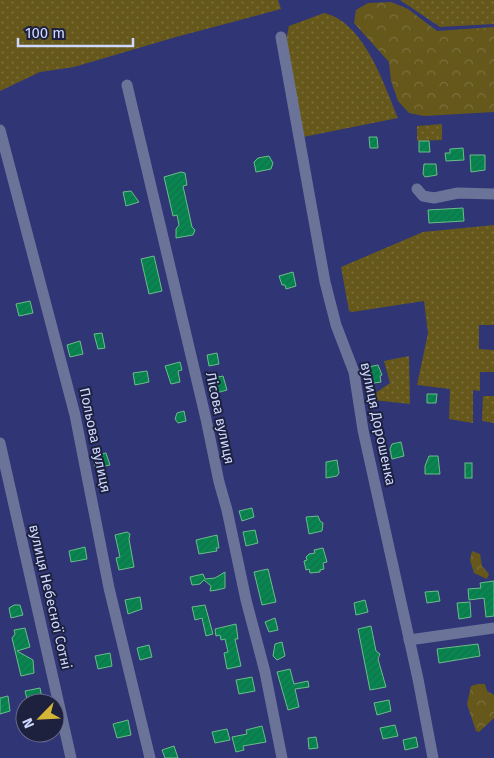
<svg xmlns="http://www.w3.org/2000/svg" width="494" height="758" font-family="'Fira Sans',sans-serif">
  <defs>
    <pattern id="forest-crowns" width="20" height="18" patternUnits="userSpaceOnUse" patternTransform="scale(1.25)"><rect width="20" height="18" fill="#66581b"/><path d="M2 6a3 3 0 1 1 6 0M12 15a3 3 0 1 1 6 0" fill="none" stroke="#7b6f3d"/></pattern>
    <pattern id="garden-dots" width="8" height="8" patternUnits="userSpaceOnUse" patternTransform="scale(1.25)"><rect width="8" height="8" fill="#66581b"/><path d="M2 2h.1M6 6h.1" fill="none" stroke="#7b6f3d" stroke-width="1.8" stroke-linecap="round"/></pattern>
    <pattern id="building-hatch" width="6" height="6" patternUnits="userSpaceOnUse" patternTransform="scale(1.25)"><rect width="6" height="6" fill="#05874f"/><path d="M-1 1l2-2M0 6l6-6M5 7l2-2" fill="none" stroke="#196e4e"/></pattern>
  </defs>
  <rect width="100%" height="100%" fill="#2f3575"/>
  <g fill="url(#forest-crowns)">
    <polygon points="391,2 408,9 437,31 494,27 494,112 424,116 409,113 398,101 391,81 389,62 354,23 356,10 368,3"/>
    <polygon points="472,551 480,554 482,566 489,574 487,579 474,573 470,560"/>
    <polygon points="478,684 485,684 487,691 494,695 494,718 479,732 476,731 467,704 471,686"/>
  </g>
  <g fill="url(#garden-dots)">
    <polygon points="0,0 278,0 281,9 176,37 74,67 40,72 0,91"/>
    <polygon points="400,0 494,0 494,24 440,27"/>
    <path d="M324,13C364,22 384,84 398,118L303,137L286,40L289,26Z"/>
    <polygon points="442,124 442,140 417,141 417,126"/>
    <polygon points="494,225 494,325 479,325 479,349 494,350 494,372 480,372 480,391 473,390 473,423 449,419 450,389 417,385 428,333 424,301 352,312 349,311 341,267 423,232"/>
    <polygon points="409,356 410,404 373,400 371,396 390,383 384,361"/>
    <polygon points="483,396 494,396 494,423 482,421"/>
  </g>
  <g fill="url(#building-hatch)" stroke="#6cbc8b">
    <polygon points="369,137 377,137 378,148 370,148"/>
    <polygon points="419,141 429,141 430,152 419,152"/>
    <polygon points="463,148 464,160 446,161 445,153 450,153 450,149"/>
    <polygon points="470,155 485,155 485,170 471,172"/>
    <polygon points="269,156 273,163 271,169 256,172 254,162 258,158"/>
    <polygon points="424,164 436,164 437,175 425,177 423,174"/>
    <polygon points="181,172 185,173 187,185 183,186 192,227 195,230 193,235 176,238 176,229 179,225 177,215 173,216 164,177"/>
    <polygon points="131,191 139,202 126,206 123,192"/>
    <polygon points="463,208 464,221 429,223 428,210"/>
    <polygon points="154,256 162,291 149,294 141,259"/>
    <polygon points="293,272 296,286 286,289 285,285 282,285 279,276"/>
    <polygon points="30,301 33,313 19,316 16,304"/>
    <polygon points="102,333 105,348 98,349 94,334"/>
    <polygon points="80,341 83,354 70,357 67,345"/>
    <polygon points="217,353 219,364 209,366 207,355"/>
    <polygon points="180,362 182,370 178,371 180,382 171,384 165,366"/>
    <polygon points="378,365 382,375 380,376 381,382 368,384 368,367"/>
    <polygon points="147,371 149,382 135,385 133,373"/>
    <polygon points="223,376 227,390 213,394 209,379"/>
    <polygon points="427,394 437,394 436,403 427,403"/>
    <polygon points="184,411 186,421 178,423 175,419 177,413"/>
    <polygon points="401,442 404,456 392,459 390,449 392,444"/>
    <polygon points="106,453 110,465 95,468 93,455"/>
    <polygon points="429,456 438,456 440,474 425,474 425,466"/>
    <polygon points="337,460 339,473 337,476 326,478 326,462"/>
    <rect x="465" y="463" width="7" height="15"/>
    <polygon points="252,508 254,517 242,521 239,511"/>
    <polygon points="318,516 320,521 323,523 322,531 309,534 306,517"/>
    <polygon points="255,530 258,543 246,546 243,532"/>
    <polygon points="127,532 130,534 129,539 134,567 119,570 116,558 120,557 115,535"/>
    <polygon points="217,535 219,548 216,548 217,551 199,554 196,540"/>
    <polygon points="85,547 87,559 71,562 69,551"/>
    <polygon points="323,548 327,562 323,563 324,569 320,570 320,572 310,573 309,569 306,570 304,561 307,560 306,557 309,554 315,553 314,550"/>
    <polygon points="268,569 276,602 262,605 254,572"/>
    <polygon points="225,572 225,588 217,590 210,591 211,586 204,580 200,584 192,585 190,577 203,574 205,579 215,578"/>
    <polygon points="494,581 494,616 486,617 484,598 469,600 468,589 481,588 480,583"/>
    <polygon points="438,591 440,601 427,603 425,592"/>
    <polygon points="140,597 142,609 128,614 125,600"/>
    <polygon points="365,600 368,612 356,615 354,603"/>
    <polygon points="470,602 471,617 459,619 457,603"/>
    <polygon points="14,605 20,605 23,615 11,618 9,608"/>
    <polygon points="205,605 213,634 206,636 202,618 195,620 192,607"/>
    <polygon points="275,618 278,630 269,632 265,622"/>
    <polygon points="236,624 238,639 235,639 241,666 227,669 224,653 228,652 225,639 221,640 220,635 216,636 215,629"/>
    <polygon points="371,626 376,651 380,654 378,659 386,687 370,690 358,629"/>
    <polygon points="25,628 30,647 17,651 33,660 34,673 21,676 12,638 15,634 14,630"/>
    <polygon points="282,642 285,656 277,660 273,656 275,644"/>
    <polygon points="478,644 480,656 439,663 437,649"/>
    <polygon points="149,645 152,657 140,660 137,648"/>
    <polygon points="110,653 112,666 98,669 95,656"/>
    <polygon points="290,669 294,684 308,681 309,687 295,689 299,707 288,710 277,672"/>
    <polygon points="252,677 255,691 239,694 236,680"/>
    <polygon points="40,688 43,703 28,703 25,691"/>
    <polygon points="8,696 10,711 0,714 0,698"/>
    <polygon points="389,700 391,711 377,715 374,703"/>
    <polygon points="128,720 131,735 117,738 113,724"/>
    <polygon points="395,725 398,736 383,739 380,728"/>
    <polygon points="262,726 266,742 243,746 244,750 236,752 232,737 247,734 246,730"/>
    <polygon points="227,729 230,740 215,743 212,732"/>
    <polygon points="316,737 318,748 309,749 308,738"/>
    <polygon points="416,737 418,747 405,750 403,740"/>
    <polygon points="174,746 178,758 165,758 162,750"/>
  </g>
  <g fill="none" stroke-linecap="round" stroke-linejoin="round">
    <g stroke="#6b7399" stroke-width="11">
      <polyline points="281,37 325,282 336,325 354,372 363,430 418,679 433,758"/>
      <polyline points="127,85 206,419 219,482 227,510 246,600 265,672 282,758"/>
      <polyline points="0,130 75,415 109,588 150,758"/>
      <polyline points="417,189 423,196 434,198 458,193 494,194"/>
      <polyline points="0,443 71,758"/>
      <polyline points="409,640 494,628"/>
    </g>
  </g>
  <g text-anchor="middle" dominant-baseline="central" stroke-width="4" stroke-linejoin="round" paint-order="stroke">
    <g font-size="14" fill="#cfd8fe" stroke="#1d213e">
      <text transform="translate(220 418) rotate(78)">Лісова вулиця</text>
      <text transform="translate(378 424) rotate(78)">вулиця Дорошенка</text>
      <text transform="translate(95 440) rotate(78)">Польова вулиця</text>
      <text transform="translate(50 597) rotate(77)">вулиця Небесної Сотні</text>
    </g>
  </g>
  <g transform="translate(40 718) rotate(246)"><circle r="24" fill="#1d213e" stroke="#646a8b"/>
  <path d="M0-4L9 19L0 12L-9 19Z" fill="#d3b635"/>
  <text y="-8" font-size="14" font-weight="bold" text-anchor="middle" fill="#cfd8fe">N</text>
  </g>
  <path d="M18 38v8h115v-8" fill="none" stroke="#cfd8fe" stroke-width="2.5"/>
  <text x="25" y="38" font-size="15" fill="#cfd8fe" stroke="#1d213e" stroke-width="4" paint-order="stroke">100 m</text>
</svg>
